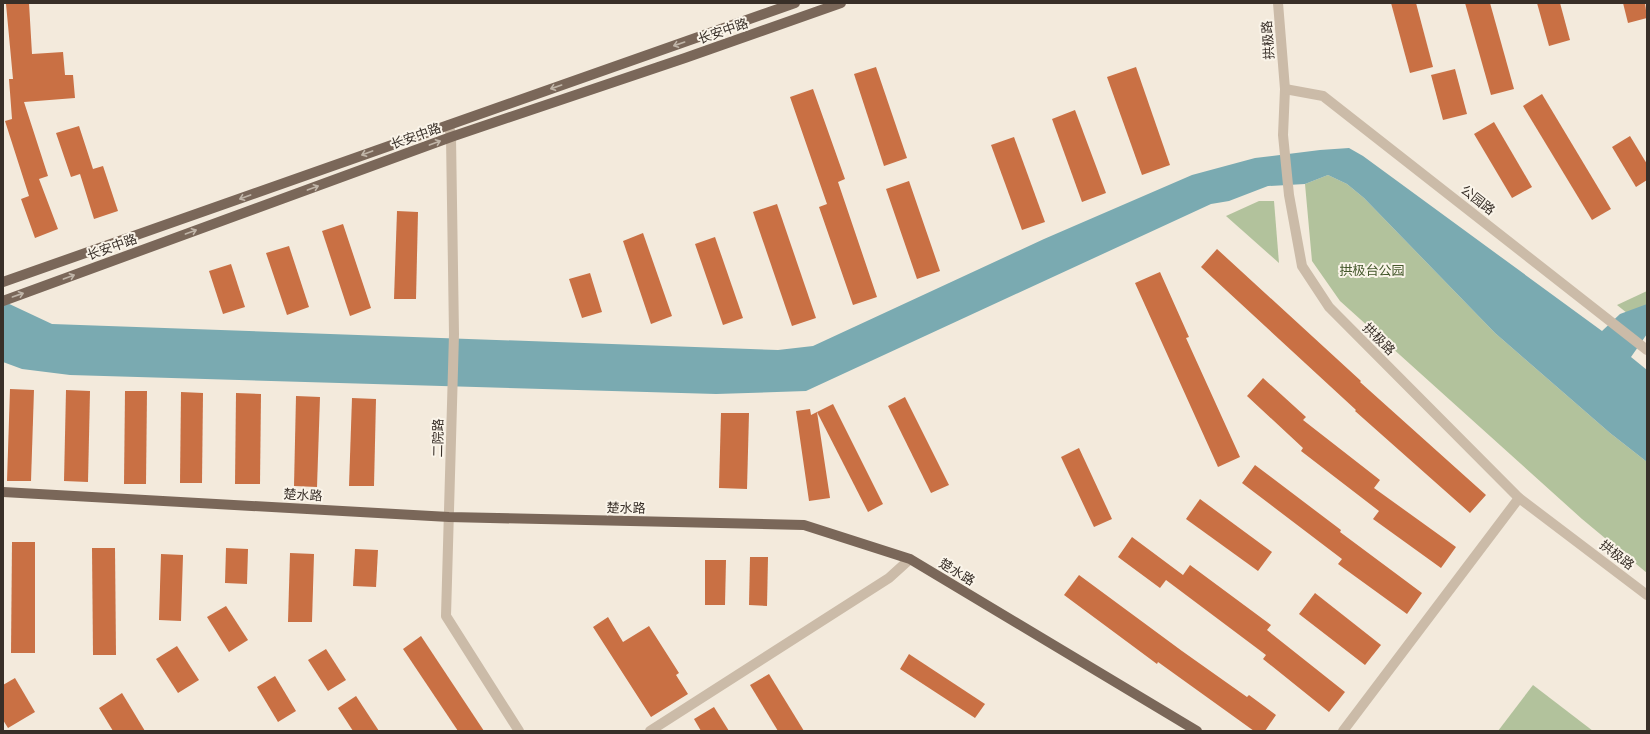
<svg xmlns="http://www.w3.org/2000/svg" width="1650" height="734" font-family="'PT Sans','Noto Sans SC',sans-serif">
  <rect width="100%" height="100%" fill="#f3eadc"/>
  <g fill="#b2c29c">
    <polygon points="1328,175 1347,184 1364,198 1495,333 1610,433 1647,462 1647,573 1582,519 1340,301 1312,261 1305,184"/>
    <polygon points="1259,201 1274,201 1279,263 1226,216"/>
    <polygon points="1647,291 1647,329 1617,305"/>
    <polygon points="1533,685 1593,731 1498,731"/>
  </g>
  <polygon fill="#7aaab1" points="1349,148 1363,156 1602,331 1620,314 1647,304 1647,334 1631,357 1647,370 1647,462 1610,433 1495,333 1364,198 1347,184 1328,175 1305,184 1268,186 1229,201 1211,204 806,391 716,394 70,375 22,369 3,362 3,301 52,324 778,350 813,346 1044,239 1192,175 1255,158 1320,150"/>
  <g fill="#c97044">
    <polygon points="29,3 32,54 63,52 65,75 73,75 75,98 24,102 48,176 39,179 58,229 35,238 21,199 29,196 5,121 12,119 9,79 13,79 6,4"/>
    <polygon points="1391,3 1416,3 1433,67 1410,73"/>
    <polygon points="1465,3 1490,3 1514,89 1491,95"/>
    <polygon points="1537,3 1560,3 1570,40 1549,46"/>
    <polygon points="1623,3 1645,3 1647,18 1628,23"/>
    <polygon points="876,67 907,158 884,166 854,74"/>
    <polygon points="1136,67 1170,165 1142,175 1107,77"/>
    <polygon points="1455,69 1467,114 1443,120 1431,75"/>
    <polygon points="813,89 845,179 838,182 877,297 853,305 819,207 827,204 790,97"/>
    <polygon points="1542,94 1611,209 1592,220 1523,106"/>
    <polygon points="1075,110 1106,193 1082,202 1052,119"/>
    <polygon points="1494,122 1532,187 1512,198 1474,134"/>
    <polygon points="79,126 93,169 103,166 118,211 94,219 80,174 71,177 56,133"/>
    <polygon points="1630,136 1647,164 1647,180 1636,187 1612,147"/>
    <polygon points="1014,137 1045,222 1022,230 991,145"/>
    <polygon points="909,181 940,271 917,279 886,189"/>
    <polygon points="777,204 816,318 792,326 753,212"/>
    <polygon points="397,211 418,212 416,299 394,299"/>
    <polygon points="343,224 371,308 350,316 322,231"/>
    <polygon points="643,233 672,316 651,324 623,241"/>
    <polygon points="715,237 743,318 723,325 695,244"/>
    <polygon points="289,246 309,307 287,315 266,253"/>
    <polygon points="1217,249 1361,381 1360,382 1486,495 1470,513 1355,411 1356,410 1201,267"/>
    <polygon points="231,264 245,307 223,314 209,271"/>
    <polygon points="1160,272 1189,337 1186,338 1240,457 1218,467 1135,283"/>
    <polygon points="590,273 602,312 582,318 569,279"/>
    <polygon points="1263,378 1306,417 1303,420 1380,480 1374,488 1456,547 1441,568 1373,519 1379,511 1301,451 1303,448 1247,396"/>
    <polygon points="10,389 34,390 31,481 7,481"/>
    <polygon points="66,390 90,391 88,482 64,481"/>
    <polygon points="125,391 147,391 146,484 124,484"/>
    <polygon points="181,392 203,393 202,483 180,483"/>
    <polygon points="236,393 261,394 260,484 235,484"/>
    <polygon points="296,396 320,397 317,487 294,486"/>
    <polygon points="905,397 949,485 931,493 888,406"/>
    <polygon points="352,398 376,399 374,486 349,486"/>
    <polygon points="833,404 883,504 868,512 817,412"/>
    <polygon points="810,409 811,415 817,412 830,498 809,501 796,411"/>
    <polygon points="721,413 749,413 747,489 719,488"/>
    <polygon points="1079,448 1112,519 1094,527 1061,457"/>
    <polygon points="1255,465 1341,530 1340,532 1422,593 1407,614 1338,564 1342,559 1242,483"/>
    <polygon points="1200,499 1272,552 1258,571 1186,519"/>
    <polygon points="1132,537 1183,575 1190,565 1271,625 1267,630 1345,692 1329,712 1263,659 1266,655 1166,580 1160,588 1118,557"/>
    <polygon points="12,542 35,542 35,653 11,653"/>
    <polygon points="92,548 115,548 116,655 93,655"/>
    <polygon points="226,548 248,549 247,584 225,583"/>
    <polygon points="355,549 378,550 376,587 353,586"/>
    <polygon points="290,553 314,554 312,622 288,622"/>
    <polygon points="161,554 183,555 181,621 159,620"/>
    <polygon points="750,557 768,557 767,606 749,605"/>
    <polygon points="705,560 726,560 725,605 705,605"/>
    <polygon points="1079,575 1182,651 1247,697 1249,695 1276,715 1265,731 1254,731 1158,662 1157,664 1064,595"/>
    <polygon points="1315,593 1381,645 1365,665 1299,614"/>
    <polygon points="226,606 248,640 229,652 207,617"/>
    <polygon points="608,617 623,642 649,626 679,673 676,675 688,694 651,717 593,627"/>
    <polygon points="421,636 484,731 458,731 403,649"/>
    <polygon points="177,646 199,680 178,693 156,659"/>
    <polygon points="326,649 346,680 328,691 308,660"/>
    <polygon points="909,654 985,704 975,718 900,669"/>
    <polygon points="769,674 804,731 778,731 750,685"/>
    <polygon points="275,676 296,711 278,722 257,687"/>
    <polygon points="15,678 35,712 8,728 3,720 3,685"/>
    <polygon points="122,693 145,731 113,731 99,708"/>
    <polygon points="356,696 379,731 353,731 338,708"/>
    <polygon points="714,707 729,731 701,731 694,719"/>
  </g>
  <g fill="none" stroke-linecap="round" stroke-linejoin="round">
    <g stroke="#cbbba8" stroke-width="10">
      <polyline points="1278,3 1285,89 1283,135 1289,195 1302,266 1329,307 1519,498 1647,595"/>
      <polyline points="1285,89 1323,96 1647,350"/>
      <polyline points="449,125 451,137 454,334 446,616 519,731"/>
      <polyline points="650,731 889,578 910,559"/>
      <polyline points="1343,731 1519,498"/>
    </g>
    <g stroke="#7a6759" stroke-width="10">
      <polyline points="3,282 795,3"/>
      <polyline points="3,301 451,137 685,58 841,3"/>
      <polyline points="3,492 449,517 804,525 910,559 1197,731"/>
    </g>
  </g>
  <defs><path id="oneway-shaft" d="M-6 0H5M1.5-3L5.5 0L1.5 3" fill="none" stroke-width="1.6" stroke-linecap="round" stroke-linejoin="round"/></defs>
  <g stroke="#c0b5a8">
    <use href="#oneway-shaft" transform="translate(679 44) rotate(161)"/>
    <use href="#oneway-shaft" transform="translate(556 87) rotate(161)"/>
    <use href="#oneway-shaft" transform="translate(435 143) rotate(-20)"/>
    <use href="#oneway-shaft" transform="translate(367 153) rotate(160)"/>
    <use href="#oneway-shaft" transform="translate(313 188) rotate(-20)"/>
    <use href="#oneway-shaft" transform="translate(245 197) rotate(160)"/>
    <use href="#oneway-shaft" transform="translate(191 232) rotate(-20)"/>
    <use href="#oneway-shaft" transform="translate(69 277) rotate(-20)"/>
    <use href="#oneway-shaft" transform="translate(18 295) rotate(-19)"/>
  </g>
  <g text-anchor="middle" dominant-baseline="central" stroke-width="4" stroke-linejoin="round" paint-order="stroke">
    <g font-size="13" fill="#382f28" stroke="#faf4e9">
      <text transform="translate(723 31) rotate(-19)">长安中路</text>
      <text transform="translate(1268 40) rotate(-94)">拱极路</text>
      <text transform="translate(416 136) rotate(-20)">长安中路</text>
      <text transform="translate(1478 200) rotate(38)">公园路</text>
      <text transform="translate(112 247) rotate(-20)">长安中路</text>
      <text transform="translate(1379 339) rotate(45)">拱极路</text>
      <text transform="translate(438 438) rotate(-89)">二院路</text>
      <text transform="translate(303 495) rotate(3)">楚水路</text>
      <text transform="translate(626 508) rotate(1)">楚水路</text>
      <text transform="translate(1617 555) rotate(37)">拱极路</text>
      <text transform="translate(957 572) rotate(31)">楚水路</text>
    </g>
    <g font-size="13" fill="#43572b" stroke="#faf4e9">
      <text x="1372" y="270">拱极台公园</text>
    </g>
  </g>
  <rect width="1650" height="734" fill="none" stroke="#382f28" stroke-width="8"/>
</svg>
